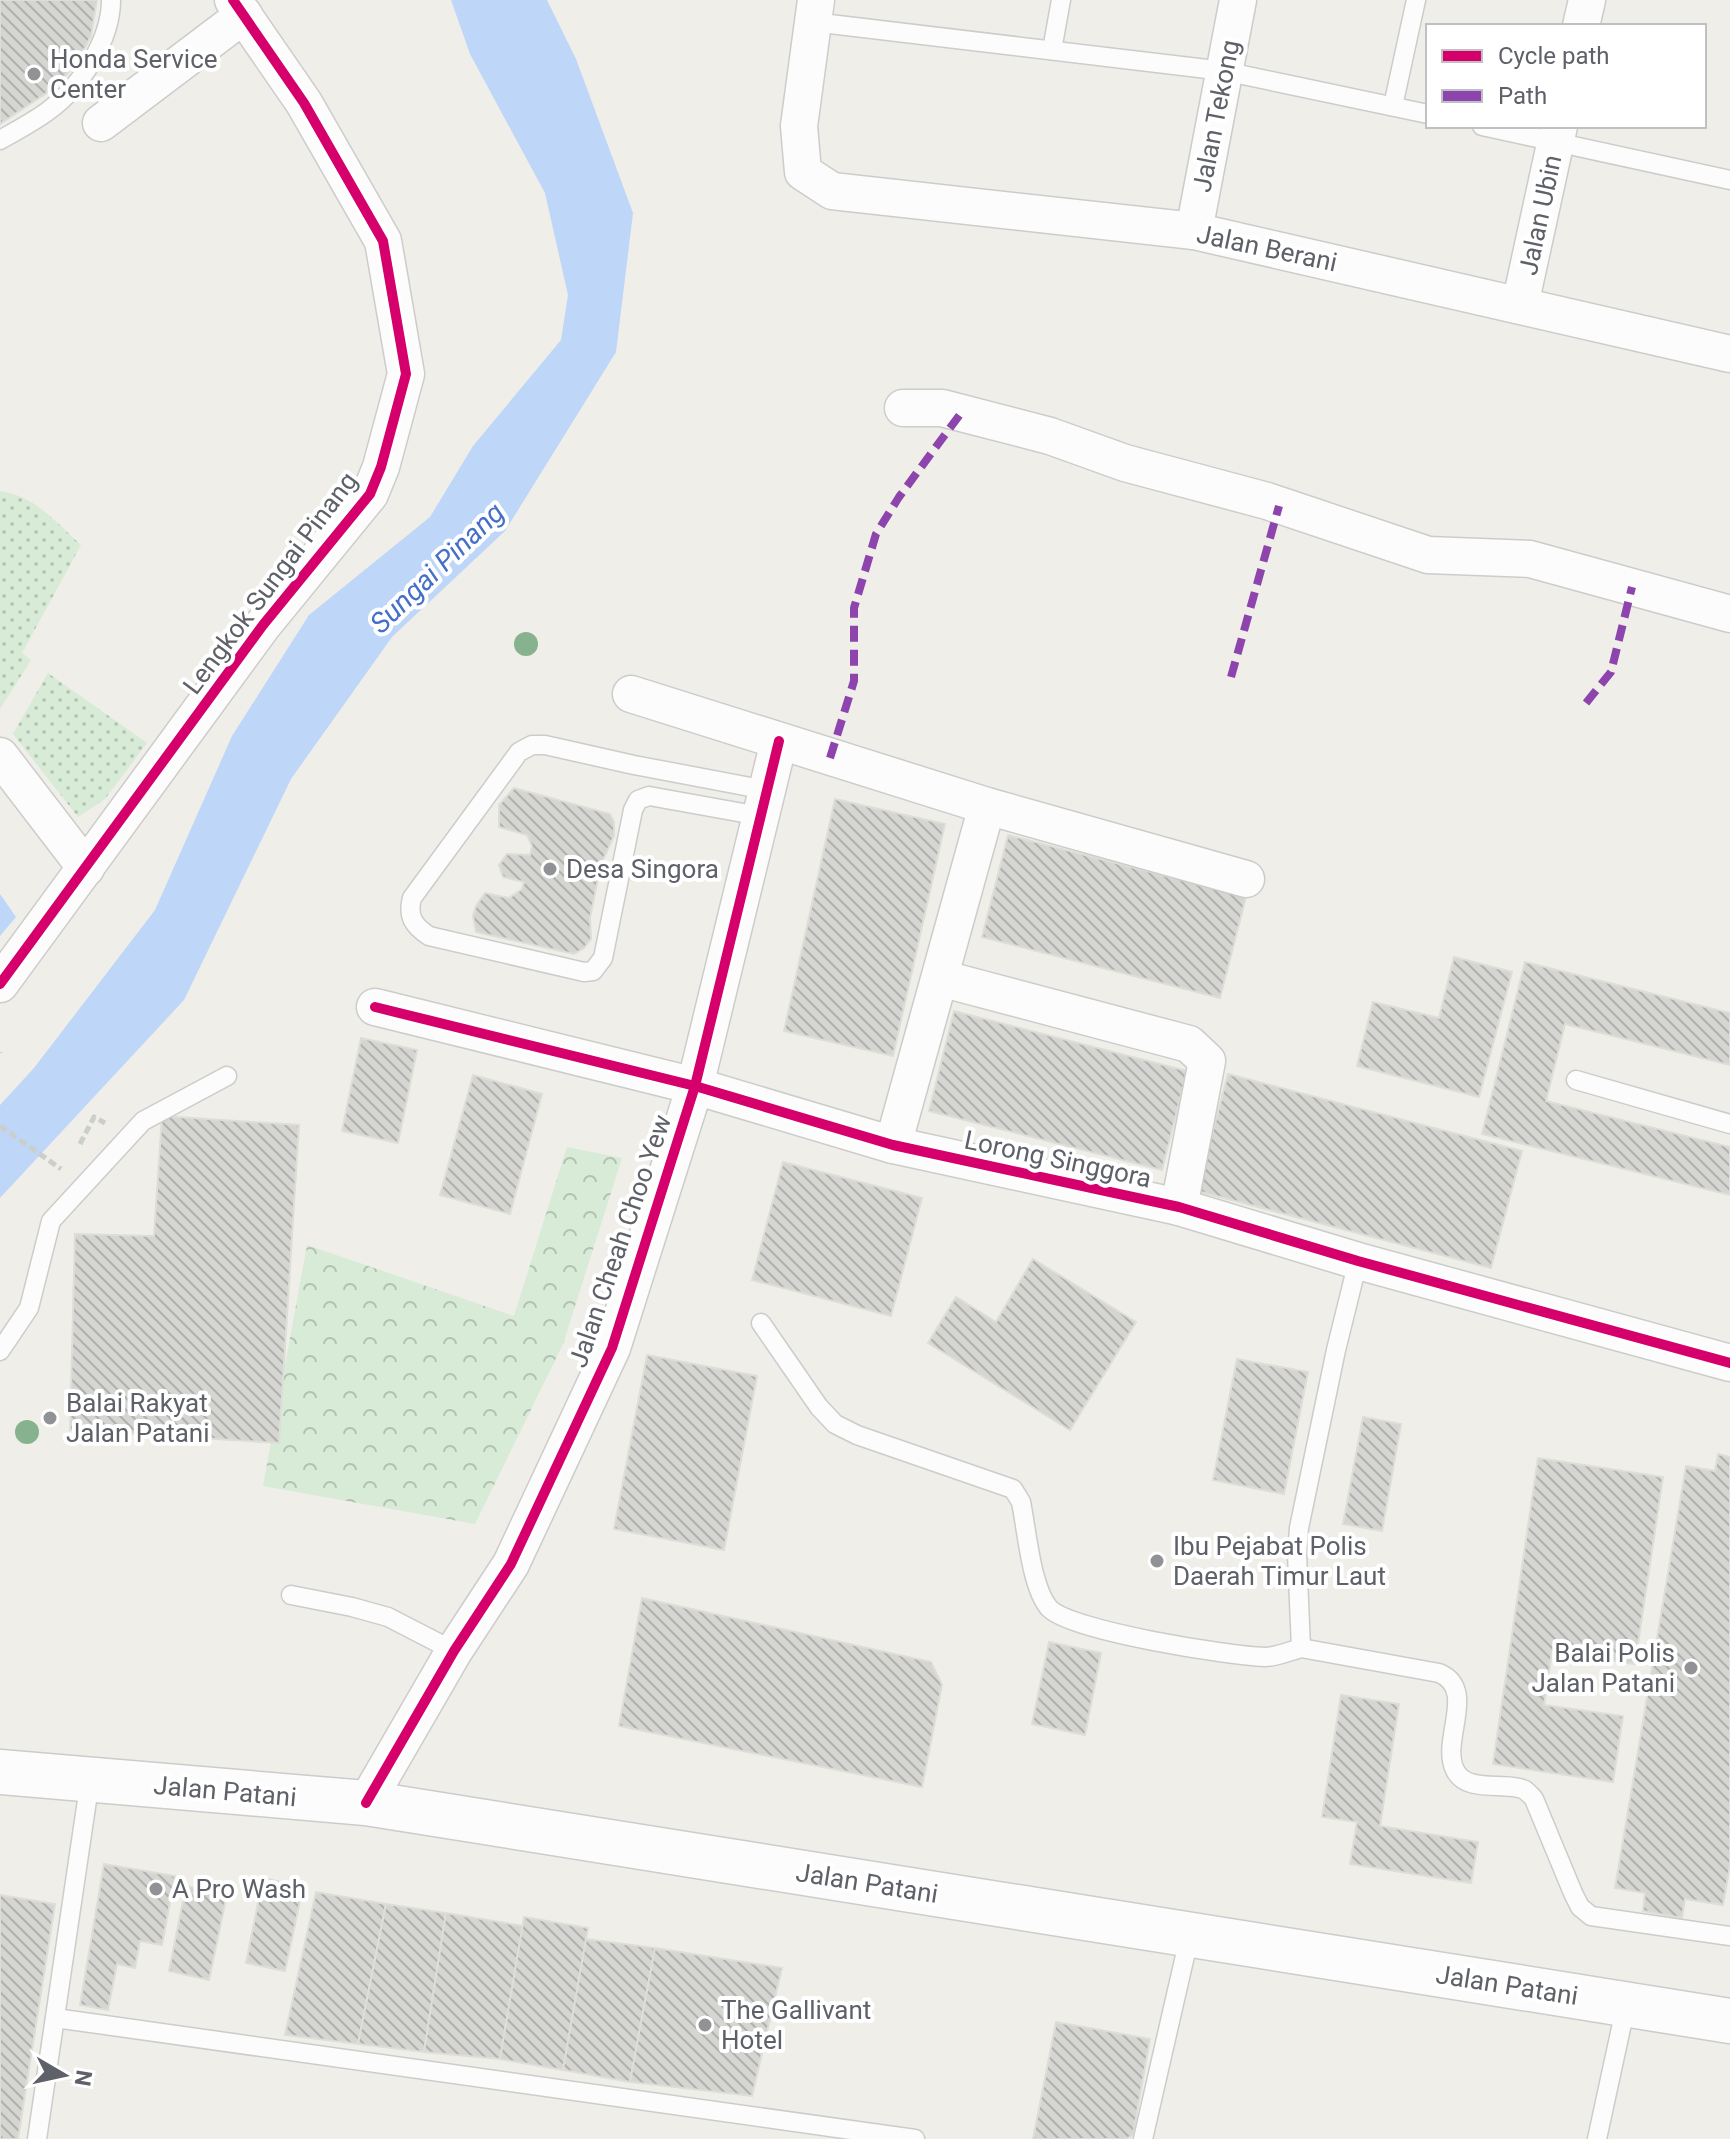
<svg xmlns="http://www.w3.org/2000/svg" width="1730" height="2139" font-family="Roboto,sans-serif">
  <defs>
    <pattern id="grass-dots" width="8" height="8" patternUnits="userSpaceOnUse" patternTransform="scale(2)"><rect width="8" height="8" fill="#d7ebd7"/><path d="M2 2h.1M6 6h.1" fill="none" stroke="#b2c2b2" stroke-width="1.8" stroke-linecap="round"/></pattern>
    <pattern id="forest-crowns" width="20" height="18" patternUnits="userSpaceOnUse" patternTransform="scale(2)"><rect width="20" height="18" fill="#d7ebd7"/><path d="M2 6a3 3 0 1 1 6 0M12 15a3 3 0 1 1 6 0" fill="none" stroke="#b2c2b2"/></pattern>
    <pattern id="building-back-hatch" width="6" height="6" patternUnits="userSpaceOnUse" patternTransform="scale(2)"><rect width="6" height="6" fill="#d5d5d2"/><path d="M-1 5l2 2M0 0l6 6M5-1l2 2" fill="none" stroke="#b0b0ae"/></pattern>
  </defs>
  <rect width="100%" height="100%" fill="#efeee9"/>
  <g fill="url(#grass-dots)">
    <path d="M0,491C37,497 54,521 81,545L22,653L31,660L0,709Z"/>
    <polygon points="48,673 147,743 105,799 78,817 13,734"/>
  </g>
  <polygon fill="url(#forest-crowns)" points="567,1147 622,1158 563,1344 475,1524 263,1486 307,1245 514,1316"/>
  <g fill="#bed6f8">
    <polygon points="451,0 547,0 576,59 633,213 616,352 505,531 392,637 291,779 184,1000 0,1198 0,1105 34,1068 155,910 232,736 309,615 430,517 473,446 561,340 568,295 545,193 470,54"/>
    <polygon points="0,894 16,917 0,936"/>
  </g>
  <g fill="url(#building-back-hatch)" stroke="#deded8" stroke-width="2">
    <polygon points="0,0 97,0 91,36 78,61 57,86 0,124"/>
    <polygon points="514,788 610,814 614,822 614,836 601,864 590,918 591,939 584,948 574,954 476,932 473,916 476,906 485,893 509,898 522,889 524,882 503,877 499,865 507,854 530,855 532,846 527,835 499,827 499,805"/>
    <polygon points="835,799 945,824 893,1056 784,1031"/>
    <polygon points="1008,835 1246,897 1220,998 982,937"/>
    <polygon points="1454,957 1512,972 1479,1097 1357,1066 1373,1002 1439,1018"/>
    <polygon points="1525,962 1730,1013 1730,1065 1565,1024 1546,1101 1730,1147 1730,1195 1482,1134"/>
    <polygon points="954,1011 1187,1071 1162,1170 929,1111"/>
    <polygon points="361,1038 417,1050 398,1143 342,1131"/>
    <polygon points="1228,1074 1522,1151 1491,1268 1197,1191"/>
    <polygon points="473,1075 542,1094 510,1214 440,1195"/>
    <polygon points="162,1116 299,1125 279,1443 70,1430 75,1234 154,1236"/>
    <polygon points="783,1162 922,1198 891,1316 752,1280"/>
    <polygon points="1033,1259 1136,1322 1070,1430 928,1343 956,1297 996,1322"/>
    <polygon points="647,1355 757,1376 724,1550 614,1529"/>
    <polygon points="1237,1359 1308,1372 1284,1494 1213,1480"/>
    <polygon points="1363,1417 1401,1424 1382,1531 1343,1524"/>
    <polygon points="1718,1454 1730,1457 1730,1865 1723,1905 1685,1899 1682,1918 1643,1911 1645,1893 1615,1888 1686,1466 1715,1471"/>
    <polygon points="1538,1458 1663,1477 1635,1664 1552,1652 1544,1705 1623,1716 1613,1782 1493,1764"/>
    <polygon points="642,1598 931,1662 942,1685 922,1787 619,1726"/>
    <polygon points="1049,1642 1101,1653 1085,1735 1032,1724"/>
    <polygon points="1341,1695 1399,1704 1380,1826 1478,1842 1471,1883 1350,1864 1357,1822 1322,1817"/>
    <polygon points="104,1864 175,1876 162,1945 140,1941 135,1968 117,1964 108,2010 80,2005"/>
    <polygon points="263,1878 303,1887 285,1971 246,1963"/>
    <polygon points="186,1886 227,1894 209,1980 169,1971"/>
    <polygon points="316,1892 386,1904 358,2044 285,2035"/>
    <polygon points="0,1895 55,1904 18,2139 0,2139"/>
    <polygon points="386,1904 446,1913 424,2052 358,2044"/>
    <polygon points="446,1913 523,1926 500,2059 424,2052"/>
    <polygon points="524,1917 588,1928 563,2070 500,2059"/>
    <polygon points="586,1939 655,1948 630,2082 563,2070"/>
    <polygon points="655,1948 782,1968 752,2096 630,2082"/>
    <polygon points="1056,2022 1150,2039 1133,2135 1126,2139 1033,2139"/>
  </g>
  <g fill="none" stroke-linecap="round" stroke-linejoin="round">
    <defs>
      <g id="service">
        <polyline points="813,22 1224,71 1428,114"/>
        <polyline points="1052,50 1061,0"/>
        <polyline points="1393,106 1416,0"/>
        <polyline points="1482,126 1730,180"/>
        <path d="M0,140C16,131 33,122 48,111C80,88 111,40 111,0"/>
        <path d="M760,816L649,796L638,800L633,810L603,958L593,971L584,972L429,936C414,926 407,917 412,898L519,752L532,745H545L634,765L766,790"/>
        <polyline points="1576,1080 1730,1124"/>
        <path d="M761,1323L819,1407L835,1424L857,1435L1013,1489L1021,1502C1027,1531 1031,1587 1049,1608C1070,1631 1230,1656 1265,1657C1276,1657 1290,1651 1301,1648L1297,1554L1299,1528L1336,1350L1358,1261"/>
        <polyline points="0,1351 29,1308 51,1221 143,1121 227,1076"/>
        <polyline points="291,1595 352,1607 388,1617 454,1651"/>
        <path d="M1301,1648L1439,1673C1478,1689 1440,1741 1455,1770C1466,1794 1506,1781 1525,1790C1526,1791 1534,1798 1534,1799L1573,1893L1580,1907L1591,1916L1730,1936"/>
        <polyline points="55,2018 915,2139"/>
        <polyline points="37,2139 90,1780"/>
        <polyline points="1143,2139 1190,1934"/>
        <polyline points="1597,2139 1626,2005"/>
      </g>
      <g id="minor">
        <polyline points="816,0 799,126 803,172 832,191 1194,231 1730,354"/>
        <polyline points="1581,26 1587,0"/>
        <polyline points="101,123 244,15"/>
        <polyline points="1194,231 1238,0"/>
        <polyline points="1520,305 1559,126"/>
        <polyline points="903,408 942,408 1050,436 1125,463 1267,501 1428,555 1530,559 1730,614"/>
        <polyline points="631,694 987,806 1246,879"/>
        <polyline points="0,756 86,868"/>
        <polyline points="940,978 1189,1044 1207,1061 1179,1207"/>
        <polyline points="0,984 263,625 370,494 381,467 406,374 383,241 304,103 233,0"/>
        <polyline points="375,1007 695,1086 893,1145 1179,1207 1358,1261 1730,1363"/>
        <polyline points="893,1145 987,806"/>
        <polyline points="366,1803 454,1651 511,1564 612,1348 695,1086 779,741"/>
      </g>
      <polyline id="secondary" points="0,1772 366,1803 1730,2021"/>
    </defs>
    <use href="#service" stroke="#cccccb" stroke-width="21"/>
    <use href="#minor" stroke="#cccccb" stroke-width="39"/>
    <use href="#secondary" stroke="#cbcccb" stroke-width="47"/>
    <g stroke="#cacfcc" stroke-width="5" stroke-dasharray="8 4" stroke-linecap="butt">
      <polyline points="0,1052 0,1053"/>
      <polyline points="0,1126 61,1169"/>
      <polyline points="80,1144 94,1117 105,1123"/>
    </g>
    <use href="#service" stroke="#fdfcfc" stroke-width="18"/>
    <use href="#minor" stroke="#fdfcfc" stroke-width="36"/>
    <use href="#secondary" stroke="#fdfcfc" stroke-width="44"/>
    <g stroke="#8e44ad" stroke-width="8" stroke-dasharray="16 8" stroke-linecap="butt">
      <polyline points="1231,677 1279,506"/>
      <polyline points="1586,703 1611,672 1632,587"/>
      <polyline points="830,758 854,681 854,608 876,534 899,497 961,413"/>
    </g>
    <defs>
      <g id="cycleway">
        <polyline points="0,984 263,625 370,494 381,467 406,374 383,241 304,103 233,0"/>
        <polyline points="375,1007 695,1086 893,1145 1179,1207 1358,1261 1730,1363"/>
        <polyline points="366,1803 454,1651 511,1564 612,1348 695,1086 779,741"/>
      </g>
    </defs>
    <use href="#cycleway" stroke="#fff" stroke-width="15"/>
    <use href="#cycleway" stroke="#d6006c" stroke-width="10"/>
  </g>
  <g fill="#86b38d">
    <circle cx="526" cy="644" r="12"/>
    <circle cx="27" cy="1432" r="12"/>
  </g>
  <g fill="#919295" stroke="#fff" stroke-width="3">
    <circle cx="34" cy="74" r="8"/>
    <circle cx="550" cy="869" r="8"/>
    <circle cx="50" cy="1418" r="8"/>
    <circle cx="1157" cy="1561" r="8"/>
    <circle cx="1691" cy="1668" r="8"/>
    <circle cx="156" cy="1889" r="8"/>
    <circle cx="705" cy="2025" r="8"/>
  </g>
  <g text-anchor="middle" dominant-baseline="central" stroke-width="8" stroke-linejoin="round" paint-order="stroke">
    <g font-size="26" fill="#5e6168" stroke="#fff" text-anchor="start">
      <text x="50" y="59">Honda Service<tspan x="50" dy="30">Center</tspan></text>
      <text x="566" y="869">Desa Singora</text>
      <text x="66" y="1403">Balai Rakyat<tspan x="66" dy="30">Jalan Patani</tspan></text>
      <text x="1173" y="1546">Ibu Pejabat Polis<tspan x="1173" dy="30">Daerah Timur Laut</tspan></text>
      <text x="1675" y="1653" text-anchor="end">Balai Polis<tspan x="1675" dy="30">Jalan Patani</tspan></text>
      <text x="172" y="1889">A Pro Wash</text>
      <text x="721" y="2010">The Gallivant<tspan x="721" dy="30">Hotel</tspan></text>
    </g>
    <g font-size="26" fill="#5e6168" stroke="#fff">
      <text transform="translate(1216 116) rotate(-79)">Jalan Tekong</text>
      <text transform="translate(1540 215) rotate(-78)">Jalan Ubin</text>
      <text transform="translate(1267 248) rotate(12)">Jalan Berani</text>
      <text transform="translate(270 583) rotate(-53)">Lengkok Sungai Pinang</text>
      <text transform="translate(1058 1159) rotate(12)">Lorong Singgora</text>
      <text transform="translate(620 1241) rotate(-71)">Jalan Cheah Choo Yew</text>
      <text transform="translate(225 1791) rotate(5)">Jalan Patani</text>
      <text transform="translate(867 1883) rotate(9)">Jalan Patani</text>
      <text transform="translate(1507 1985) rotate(9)">Jalan Patani</text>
    </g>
    <g font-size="28" font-style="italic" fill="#456fc9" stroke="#fff">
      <text transform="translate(437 568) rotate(-44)">Sungai Pinang</text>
    </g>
  </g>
  <rect x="1426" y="24" width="280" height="104" fill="#ffffff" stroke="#bfc0c3" stroke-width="2"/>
  <rect x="1442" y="50" width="40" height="12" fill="#d6006c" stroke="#bfc0c3" stroke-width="2"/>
  <text x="1498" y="64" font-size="24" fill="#5e6168">Cycle path</text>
  <rect x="1442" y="90" width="40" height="12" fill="#8e44ad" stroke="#bfc0c3" stroke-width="2"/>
  <text x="1498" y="104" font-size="24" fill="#5e6168">Path</text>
  <g transform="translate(64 2075) rotate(99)" stroke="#ffffff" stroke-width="6" paint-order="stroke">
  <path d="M0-6L14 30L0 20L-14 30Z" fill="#5e6168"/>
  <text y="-12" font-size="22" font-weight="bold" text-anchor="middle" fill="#5e6168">N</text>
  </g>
</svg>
